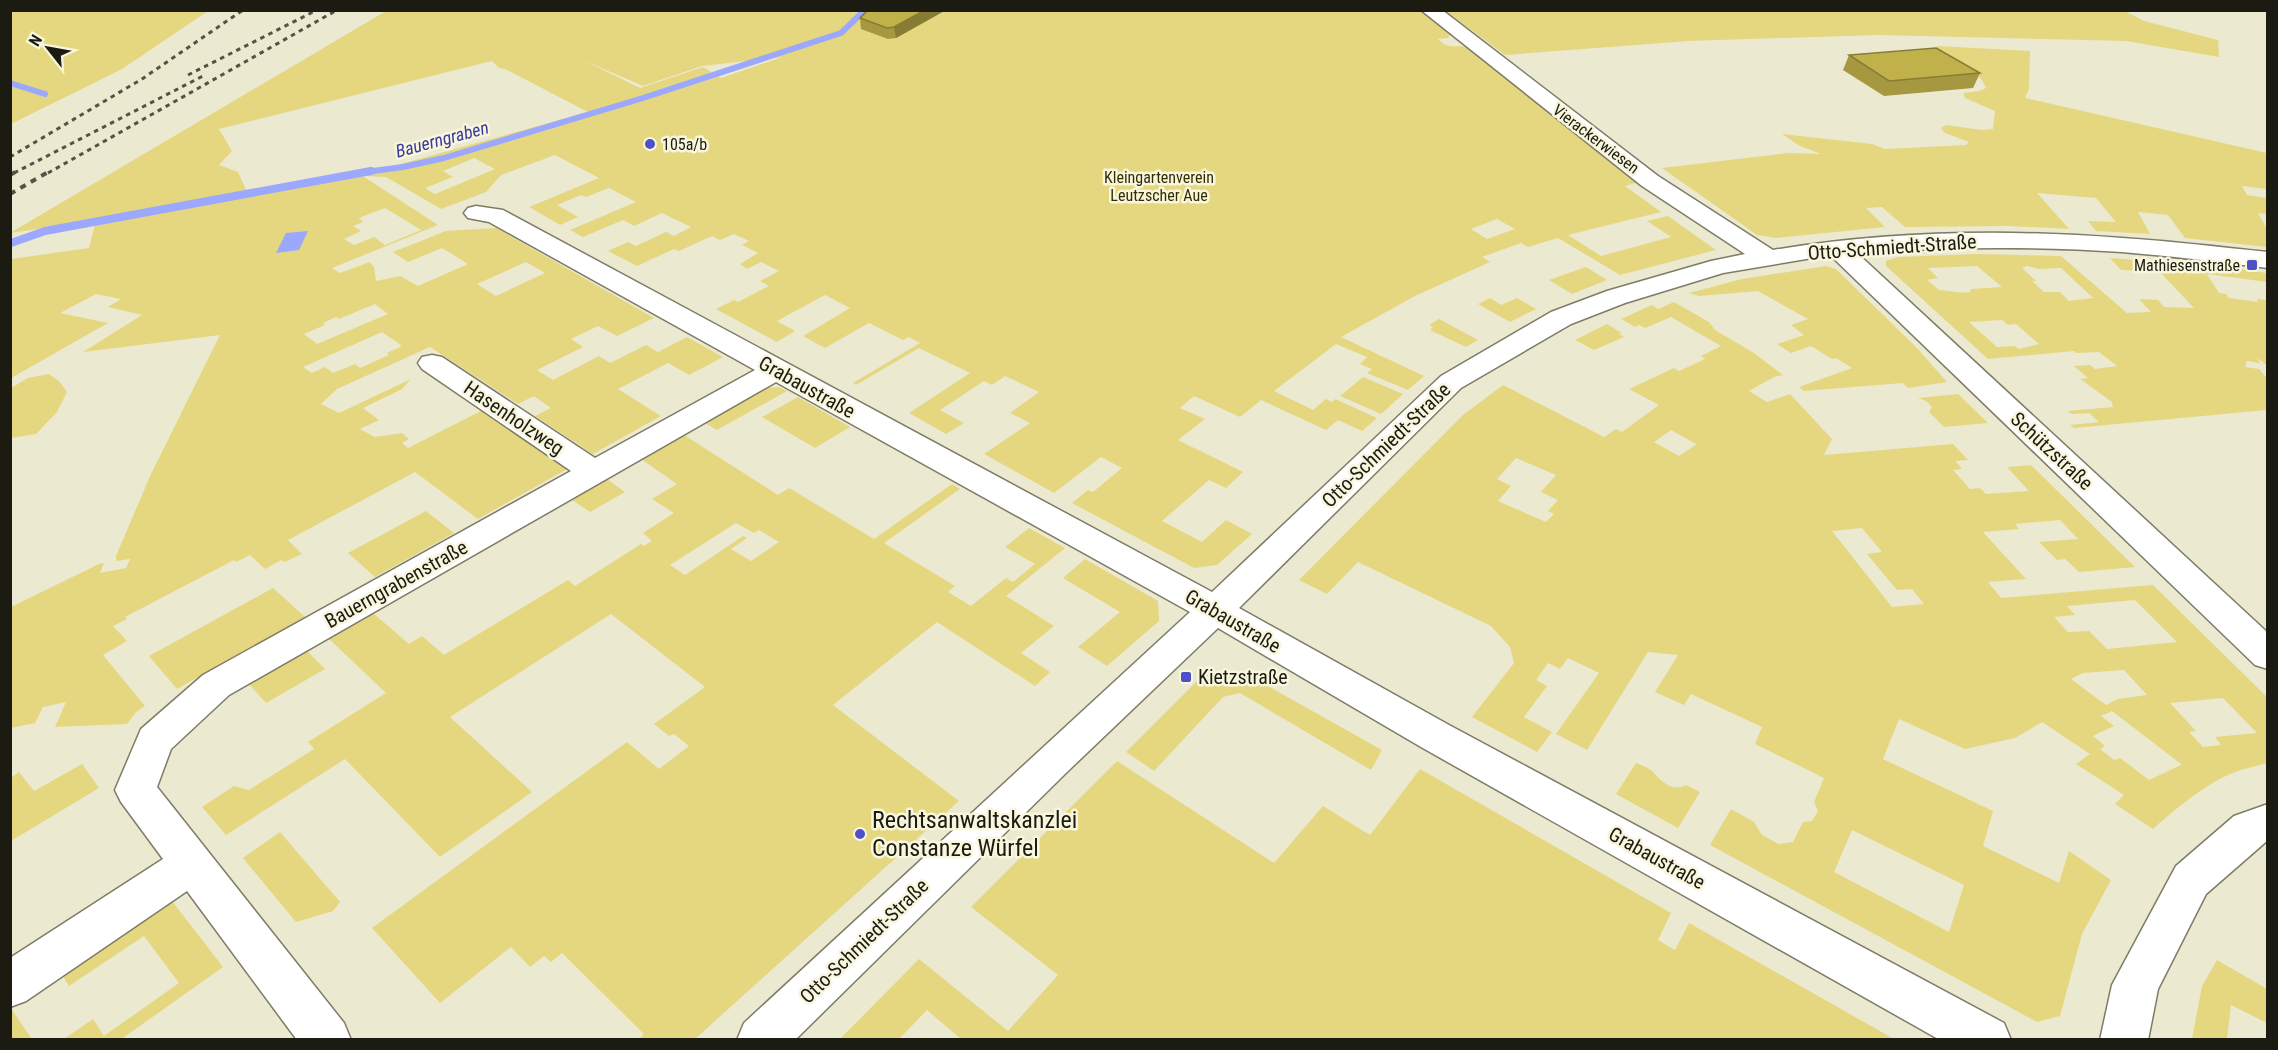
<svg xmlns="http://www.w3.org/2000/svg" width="2278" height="1050" font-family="'Roboto Condensed',sans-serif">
  <rect width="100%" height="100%" fill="#ece9d1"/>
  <g fill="#e5d780" fill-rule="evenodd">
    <polygon points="11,10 208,10 208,11 122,69 11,124"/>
    <path d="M1421,10L1450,34L1448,38L1438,39C1450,51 1454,44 1468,47L1645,180L1625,186L1661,212L1568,235L1601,256L1671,237L1647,221L1668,216L1716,250L1620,275L1558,238L1528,247L1521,243L1482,257L1490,262L1415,296L1341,337L1424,376L1408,390L1367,373L1372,369L1360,364L1367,357L1336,344L1274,391L1313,410L1326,399L1332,402L1335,399L1377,418L1362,431L1338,420L1326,430L1261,400L1240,417L1194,396L1180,408L1205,419L1178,440L1243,472L1226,488L1209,480L1162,521L1202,542L1226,520L1252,534L1217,565L1194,568L1072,503L1088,490L1093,492L1122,468L1101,457L1054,493L984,454L1030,423L1010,413L1039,392L1005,376L992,385L984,381L940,410L964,423L946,434L909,413L970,373L919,348L856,385L853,383L920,343L909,337L903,340L869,323L825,348L803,336L850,308L825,295L777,321L795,331L777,342L716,309L734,300L738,302L769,286L760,281L779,271L761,262L747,269L740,264L758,253L742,245L749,241L734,234L720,240L712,236L679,251L674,249L637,266L608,251L628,242L636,246L666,232L674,236L691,227L662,213L634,226L623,220L583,237L570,230L636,202L609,188L586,197L581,195L557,205L578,217L560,225L529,207L599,178L555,155L501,175L486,192L441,209L386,177L365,176L364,170L390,167L588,112L505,69L499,68L492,61L219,129L232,151L219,165L238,172L248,194L355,171L438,225L332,268L340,273L370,262L374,267L376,281L400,276L418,286L468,264L442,248L408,262L393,252L446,231L496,228L654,318L617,336L598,326L571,339L583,347L537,370L553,380L599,356L610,363L646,345L658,352L687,337L723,357L689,375L668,363L618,389L661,416L593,454L535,416L551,408L534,396L518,404L430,347L337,389L321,404L339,413L411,379L402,389L363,408L379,420L360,429L375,437L402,433L409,439L402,443L408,448L481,411L567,469L478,519L415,472L288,540L302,554L285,562L281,560L265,569L250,555L236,562L234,560L125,617L127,619L113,626L127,641L103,655L145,706L136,712L127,724L55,727L66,702L43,707L35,723L11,728V607L99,564L104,563L100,573L126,568L130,559L116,561V556L151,474L220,335L83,352L142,315L108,307L121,299L96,294L60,313L108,323L11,378V259L89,248L96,221L10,233L386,11ZM782,57L721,78L703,67L640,88L585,61L643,86L702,66ZM474,158L495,169L435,194L425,188L453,177L443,171ZM385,208L421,230L385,245L374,237L354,245L344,239L361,231L353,226L363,222L359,218ZM1497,219L1515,229L1487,239L1471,229ZM526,262L545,273L496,296L477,284ZM375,304L388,314L317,344L304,334L325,325L323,323L336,317L339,319ZM382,332L401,345L400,347L387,353L389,355L360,368L355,364L333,373L325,367L312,373L303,367Z"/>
    <polygon points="1446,11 2125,11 2144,21 2218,40 2219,57 2126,41 1878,35 1688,41 1505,55"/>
    <path d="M1937,46L2030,51L2029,89L2025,98L2267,153V192L2266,189L2242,186L2247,195L2267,198V214L2258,213L2267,229V247L2185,238L2168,215L2138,212L2150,234L2096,231L2088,221L2116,222L2096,198L2037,193L2069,229L2010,226L1905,227L1882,207L1866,208L1885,227L1775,238L1757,235L1662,168L1789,153L1821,154L1800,146L1782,134L1872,144L1885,149L1966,145L1969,142L1945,133L1941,128L1946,125L1982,130L1993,129L1995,111L1965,98L1963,93L1979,91L1986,88C1979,68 1953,59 1936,50Z"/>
    <path d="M1976,254L2061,256L2127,313L2151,312L2139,299L2158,300L2164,307L2194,308L2160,272L2121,270L2110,258L2218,266L2267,273V282L2207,274L2219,293L2226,294L2229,298L2258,302L2257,299L2267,300V365L2257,358L2260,363L2247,361L2245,367L2259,369L2267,378V410L2074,428L2070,425L2099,422L2089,413L2072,414L2067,411L2113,407L2112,402L2080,379L2088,378L2074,366L2090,365L2095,369L2117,366L2099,352L2076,353L2074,351L1988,359L1886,266V261L1898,257ZM1977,266L2002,287L1971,289L1970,292C1960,294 1949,290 1939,290L1927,280L1938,278L1928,268ZM2027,266L2039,269L2061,268L2093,298L2069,301L2060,292H2044L2032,281H2036L2022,268ZM2002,320L2008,325L2016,324L2039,344L2019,349L2015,346L1997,347L1969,322Z"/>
    <polygon points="1826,266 1836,269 1917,348 1947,382 1908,388 1903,383 1804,391 1799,387 1852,368 1836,358 1832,359 1811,346 1791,353 1777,344 1804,335 1791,325 1808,319 1758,291 1699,296 1689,293 1742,279"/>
    <polygon points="1586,267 1607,280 1572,294 1549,280"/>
    <polygon points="1490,298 1501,305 1517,298 1536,309 1510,322 1478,304"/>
    <path d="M1674,302L1709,322L1715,330L1754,353L1783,375L1774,377L1749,391L1767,402L1790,394L1832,439L1824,455L1953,444L1968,460L1955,461L1962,469L1953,470L1970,489L1980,488L1986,494L2029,491L2007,467L2031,465L2135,567L2079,572L2065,559L2057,560L2039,542L2078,539L2060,520L2015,524L2019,529L1983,532L2026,579L1988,582L2001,598L2153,585L2267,697V763C2257,766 2246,768 2235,772C2207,783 2176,808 2153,829L2115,804L2124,795L2076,764L2090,754L2042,722L2015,738L1965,749L1899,719L1883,759L1993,811L1983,846L2059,883L2069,851L2111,880L2082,934L2060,1016L2037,1022L1710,845L1731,809L1754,822L1762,835L1779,844L1793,842L1803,822L1812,821L1818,811L1814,802L1824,778L1755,744L1762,727L1691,694L1684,705L1655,692L1678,655L1648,652L1587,750L1556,734L1599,673L1568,658L1560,669L1548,663L1536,680L1547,686L1524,717L1552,732L1537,752L1472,717L1514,663L1510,647L1491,626L1358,562L1327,594L1299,580L1463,415L1503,385L1604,437L1616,429L1622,432L1659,405L1629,389L1674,368L1679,371L1705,359L1701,356L1721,346L1671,317L1645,328L1639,325L1635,327L1621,319L1652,305L1658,309ZM1671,430L1696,444H1697L1679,456L1654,442ZM1516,458L1556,475L1541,492L1558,500L1548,511L1554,514L1546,522L1498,501L1511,486L1497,479ZM1862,528L1882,552L1867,554L1897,590L1912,589L1924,604L1892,607L1832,531ZM2135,600L2177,642L2107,649L2089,631L2068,632L2054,617L2075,615L2067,606ZM2124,670L2147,695L2118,699L2106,705L2071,679L2083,673ZM2223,698L2257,733L2215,737L2221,745L2203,747L2189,732L2196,731L2170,703ZM2112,711L2181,764V765L2149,780L2120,758L2114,760L2100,749L2105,746L2093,736L2114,726L2101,716ZM1852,830L1964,885L1949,932L1834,872Z"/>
    <polygon points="1439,319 1478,340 1466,347 1430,330 1433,327 1429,325"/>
    <polygon points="1607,324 1622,333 1619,334 1624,337 1594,350 1575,340"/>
    <polygon points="49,374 59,381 67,392 57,412 36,434 11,438 11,388 28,378"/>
    <polygon points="1363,377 1403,394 1381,414 1340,396"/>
    <polygon points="779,387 787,391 717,430 705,423 765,388"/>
    <polygon points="1958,394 1988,423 1944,427 1929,412 1932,407 1926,401 1918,398"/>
    <polygon points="798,397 850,427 815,448 762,417"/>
    <path d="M684,435L778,495L789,488L874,539L952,484L960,489L884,543L955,586L948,592L971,606L1006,578L1013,582L1035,564L1005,547L1029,528L1065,548L1006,596L1054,626L1021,653L1050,672L1035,686L937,622L833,705L959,801L695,1039H639L644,1034L562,953L551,962L544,956L530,967L511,947L440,1003L372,928L627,742L659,769L689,746L674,734L669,736L654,724L705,687L611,614L450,717L532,792L440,857L345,759L226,835L202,807L234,786L249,790L314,749L308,742L386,693L328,638L373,613L409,644L422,636L444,655L568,580L575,586L641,544L644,546L652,541L643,533L674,513L652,499L677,484L641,459ZM736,523L754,533L759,530L779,542L751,561L731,549L747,538L743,536L685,575L670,565Z"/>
    <polygon points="607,479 625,492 590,512 572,500"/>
    <polygon points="426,511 454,533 375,577 348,553"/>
    <polygon points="1085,559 1158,601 1159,621 1107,666 1078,647 1120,612 1063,578"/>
    <polygon points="273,588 305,617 177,689 149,656"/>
    <polygon points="307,651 325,669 266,703 249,684"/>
    <polygon points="1241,671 1382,750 1371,770 1240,693 1223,697 1154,771 1126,752 1206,672"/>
    <polygon points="1117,761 1274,863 1323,806 1370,835 1420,769 1671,913 1658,940 1675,950 1689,923 1894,1039 962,1040 927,1010 899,1039 840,1039 919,959 1008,1031 1058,975 971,907"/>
    <path d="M1636,763C1641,765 1650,768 1653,772C1662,782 1672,792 1686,785L1700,792L1678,828L1616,794Z"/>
    <polygon points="82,764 99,788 11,841 11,778 19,772 34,791"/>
    <polygon points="280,832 340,902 333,911 296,922 243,858"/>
    <polygon points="172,901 223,967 120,1040 64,1039 93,1019 104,1036 179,983 144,936 69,986 61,973"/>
    <polygon points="2217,960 2267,989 2267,1023 2231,1005 2227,1039 2192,1039 2202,986"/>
    <polygon points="10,1007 29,1035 32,1039 11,1039"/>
  </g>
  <polygon fill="#9ba8fd" points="308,231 299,250 276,253 286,233"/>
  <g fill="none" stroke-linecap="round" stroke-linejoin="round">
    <g stroke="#9ba8fd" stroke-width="6">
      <polyline points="10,83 45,94"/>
      <polyline points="358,173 403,167 444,158 643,98 841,33 865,10"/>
    </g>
    <polyline stroke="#9ba8fd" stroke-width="8" points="11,243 45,231 371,171"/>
    <defs>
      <g id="street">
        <path d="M1421,10H1442L1658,176L1773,250C1888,231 2006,229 2122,238C2171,241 2219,247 2268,252V268C2219,262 2170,256 2122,252C2034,246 1945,247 1857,253L2268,633V669L2255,665L1830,255L1723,273L1625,303L1571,324L1461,388L1239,608L1449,725L2004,1023L2011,1040H1940L1421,747L1218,628L1068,771L795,1040H737L744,1023L1190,612L776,382L229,695L171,749L157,787L344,1023L351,1040H297L187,891L26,1001L10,1007V958L163,859L121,802L115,790L141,729L203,675L571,471L422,369L418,363L422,357L432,355L442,357L595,458L755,370L489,222L468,218L464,213L468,208L476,206L503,210L1212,592L1441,376L1551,312L1607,291L1711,261L1745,254L1642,186Z"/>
        <polygon points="2268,804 2268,840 2206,894 2158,989 2148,1040 2100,1040 2112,985 2176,866 2234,816"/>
      </g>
    </defs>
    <use href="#street" stroke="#7e7b66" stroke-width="3"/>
    <use href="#street" fill="#fff" fill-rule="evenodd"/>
    <g stroke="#545245" stroke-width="3" stroke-dasharray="4.5 4.5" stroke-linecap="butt">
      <polyline points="188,75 317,10"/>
      <polyline points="10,157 142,79 243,10"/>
      <polyline points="14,173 203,76"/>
      <polyline points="48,173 337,10"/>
    </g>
    <g stroke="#545245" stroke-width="4" stroke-dasharray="6 6" stroke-linecap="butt">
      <polyline points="10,175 17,171"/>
      <polyline points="10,194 50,171"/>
    </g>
  </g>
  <g fill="#a69840">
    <polygon points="946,10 896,38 888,39 861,29 860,18"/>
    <polygon points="1849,55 1980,73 1973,88 1884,96 1843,70"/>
  </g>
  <polygon fill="#877c34" points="925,10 946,10 896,38 894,27"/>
  <g fill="#c1b14b" stroke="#877c34" stroke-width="1.5">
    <polygon points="868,10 925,10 894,27 887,28 860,18"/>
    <polygon points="1936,48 1980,73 1889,81 1849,55"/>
  </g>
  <g fill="#4d50c6" stroke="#f9f6de" stroke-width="2">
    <circle cx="650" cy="144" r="6"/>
    <rect x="2246" y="259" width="12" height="12" rx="3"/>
    <rect x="1180" y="671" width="12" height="12" rx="3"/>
    <circle cx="860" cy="834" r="6"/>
  </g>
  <g text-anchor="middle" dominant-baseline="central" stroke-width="5" stroke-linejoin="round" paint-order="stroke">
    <g font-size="16" fill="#1c1b12" stroke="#f9f6de">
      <text transform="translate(1596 139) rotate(37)">Vierackerwiesen</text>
    </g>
    <g font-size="16" fill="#1c1b12" stroke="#f9f6de" text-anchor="start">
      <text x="662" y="144">105a/b</text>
      <text x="2240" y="265" text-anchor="end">Mathiesenstraße</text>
    </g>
    <g font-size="16" fill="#342d00" stroke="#f9f6de">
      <text x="1159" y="177">Kleingartenverein<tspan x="1159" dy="18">Leutzscher Aue</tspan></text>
    </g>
    <g font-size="18" font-style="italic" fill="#393b9b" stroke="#f9f6de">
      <text transform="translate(442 139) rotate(-15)">Bauerngraben</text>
    </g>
    <g font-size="20" fill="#1c1b12" stroke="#f9f6de">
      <text transform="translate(1892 247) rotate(-4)">Otto-Schmiedt-Straße</text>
      <text transform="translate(807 387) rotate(29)">Grabaustraße</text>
      <text transform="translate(514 418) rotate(34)">Hasenholzweg</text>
      <text transform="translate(1386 445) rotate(-44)">Otto-Schmiedt-Straße</text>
      <text transform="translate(2052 451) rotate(43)">Schützstraße</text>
      <text transform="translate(396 584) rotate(-29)">Bauerngrabenstraße</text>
      <text transform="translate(1233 621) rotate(30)">Grabaustraße</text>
      <text transform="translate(1657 858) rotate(29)">Grabaustraße</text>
      <text transform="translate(864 941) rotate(-44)">Otto-Schmiedt-Straße</text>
    </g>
    <g font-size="20" fill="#1c1b12" stroke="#f9f6de" text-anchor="start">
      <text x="1198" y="677">Kietzstraße</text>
    </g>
    <g font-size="24" fill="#1c1b12" stroke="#f9f6de" text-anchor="start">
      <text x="872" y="820">Rechtsanwaltskanzlei<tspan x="872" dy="28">Constanze Würfel</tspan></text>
    </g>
  </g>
  <rect width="2278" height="1050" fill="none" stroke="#1c1b12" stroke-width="24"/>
  <g transform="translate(48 48) rotate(301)" stroke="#f9f6de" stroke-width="4.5" paint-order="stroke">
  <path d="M0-4.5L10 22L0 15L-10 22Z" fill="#1c1b12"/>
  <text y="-9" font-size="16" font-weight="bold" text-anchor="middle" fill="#1c1b12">N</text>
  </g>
</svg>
